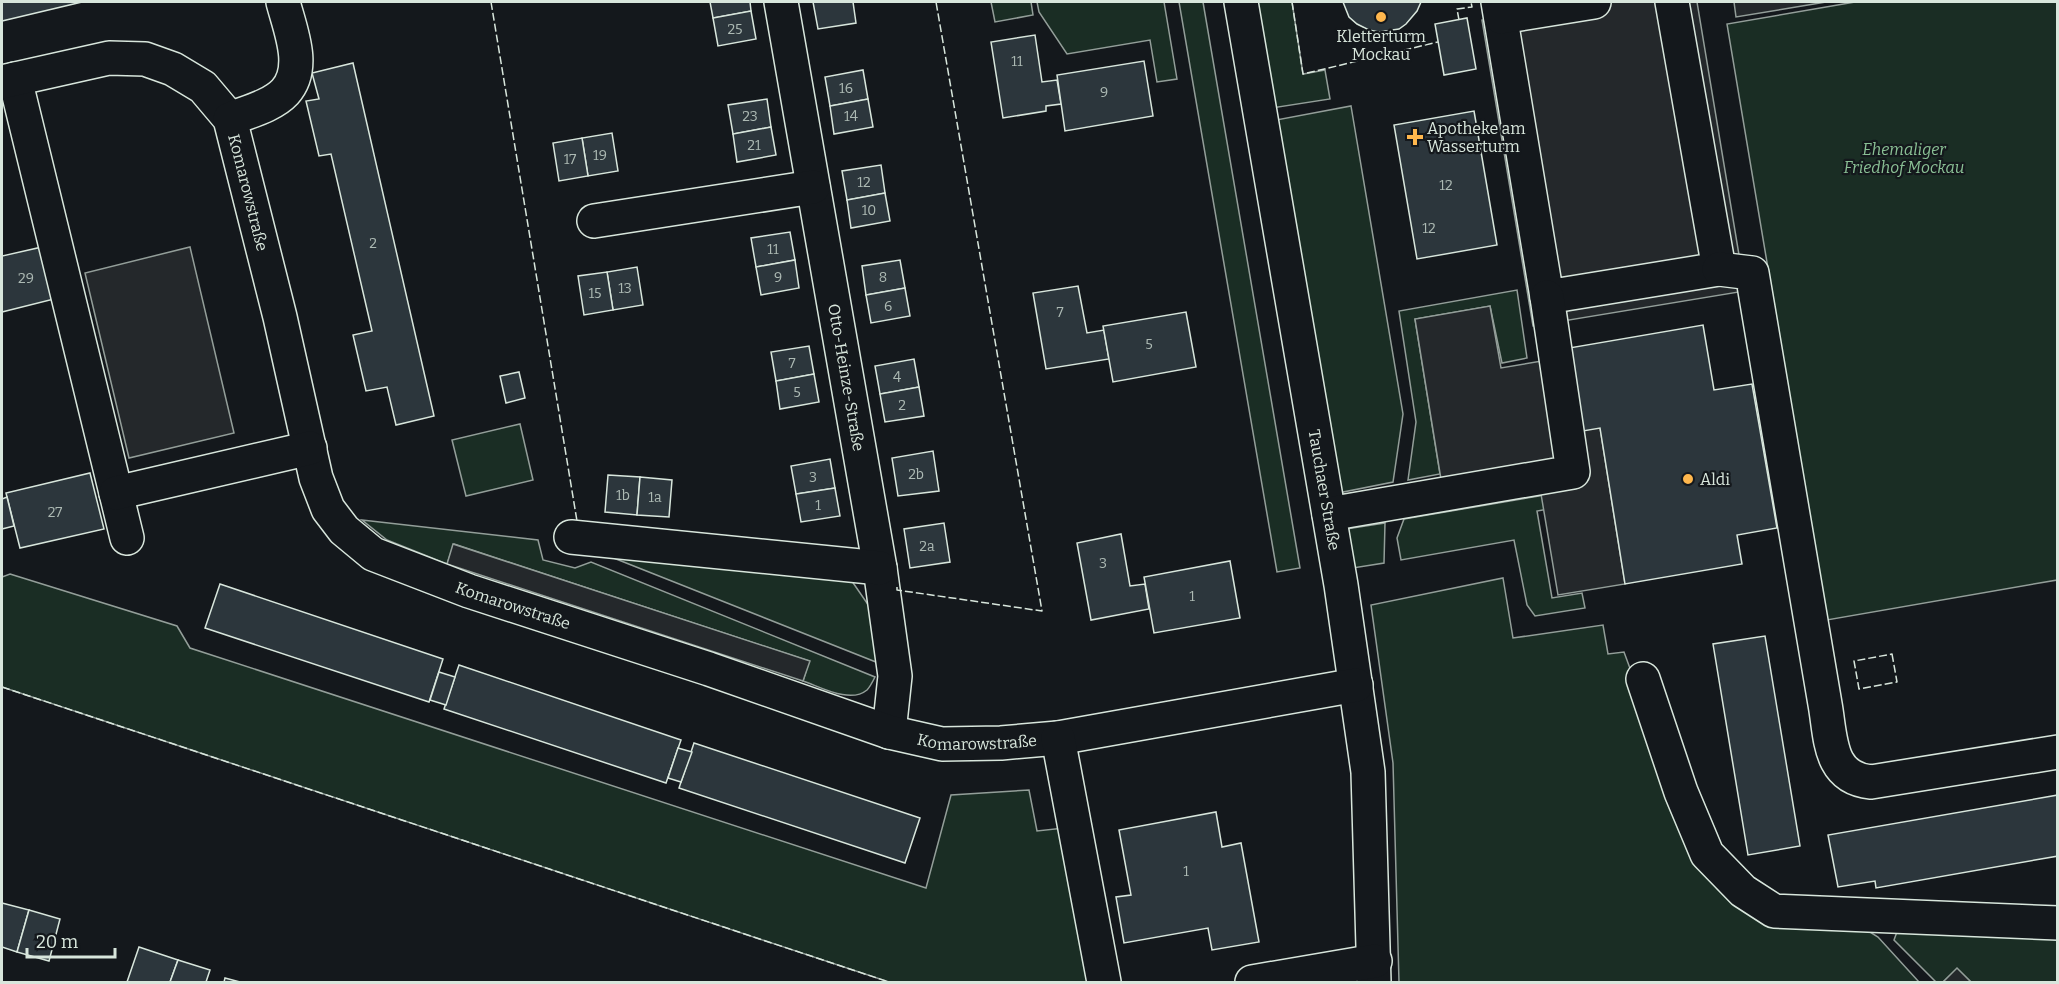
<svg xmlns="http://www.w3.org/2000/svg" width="2059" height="984" font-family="Bitter,serif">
  <rect width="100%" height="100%" fill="#14181c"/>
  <g fill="#1a2d24" stroke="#939e99" stroke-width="1.5">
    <polygon points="991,2 1031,2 1033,15 995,22"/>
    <polygon points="1037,2 1164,2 1177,79 1157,82 1150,40 1067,54 1039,12"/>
    <polygon points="1179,2 1203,2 1300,568 1277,572"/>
    <polygon points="1254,2 1292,2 1303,74 1325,70 1330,99 1272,108"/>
    <polygon points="1855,2 2057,2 2057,580 1827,620 1727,24"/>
    <polygon points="1351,106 1403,414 1393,482 1338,493 1276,120"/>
    <polygon points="1517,290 1527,358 1502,363 1490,306 1415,319 1440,474 1408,480 1416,422 1399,311"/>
    <polygon points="520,424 533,480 466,496 452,440"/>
    <polygon points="1551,494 1559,507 1537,511 1552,598 1582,593 1585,608 1535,616 1527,605 1514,540 1401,560 1397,538 1404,519"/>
    <path d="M362,520L538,540L543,560L575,568L591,562L875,677C873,681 870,687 867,690C850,704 821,687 803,681L809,661L454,544L447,564L387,540Z"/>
    <polygon points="1385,523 1384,563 1353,568 1346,529"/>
    <polygon points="606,555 847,574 878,619 881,664"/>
    <polygon points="10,574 177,626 190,648 926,888 951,795 1029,790 1037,831 1064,828 1091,982 889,982 2,687 2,577"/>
    <polygon points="1503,578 1513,638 1603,625 1608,654 1624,652 1703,867 1862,927 1878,937 1919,982 1399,982 1393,763 1371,605"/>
    <polygon points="1898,929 2057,932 2057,982 1971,982 1957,969 1943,982 1936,982 1894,940"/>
  </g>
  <g fill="#24282b" stroke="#939e99" stroke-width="1.5">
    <polygon points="1594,2 1697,2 1745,291 1533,326 1482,20"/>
    <polygon points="1734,2 1826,2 1736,17"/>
    <polygon points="190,247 234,433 129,458 85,273"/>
    <polygon points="1490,306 1501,368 1571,356 1600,428 1625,584 1558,595 1541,494 1446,510 1415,319"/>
    <polygon points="453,544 810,661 803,681 447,564"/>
    <polygon points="1957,968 1971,982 1943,982"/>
  </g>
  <g fill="#2c363c" stroke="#d8e6dc" stroke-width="1.5">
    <polygon points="2,2 82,2 2,21"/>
    <polygon points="710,2 750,2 751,11 713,18"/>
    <polygon points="813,2 853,2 856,23 818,29"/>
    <polygon points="1343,2 1421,2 1417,11 1406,24 1399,29 1379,32 1369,30 1357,24 1349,17"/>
    <polygon points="751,11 756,39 718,46 713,18"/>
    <polygon points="1467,18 1476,69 1444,75 1435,24"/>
    <polygon points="1035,35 1042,82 1057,80 1061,104 1046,106 1046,111 1003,118 991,42"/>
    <polygon points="1144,61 1153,116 1065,131 1057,75"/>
    <polygon points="353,63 434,416 396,425 387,387 366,391 353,335 372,331 331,154 319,156 306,101 319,99 312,73"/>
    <polygon points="863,70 868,99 830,106 825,77"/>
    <polygon points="767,99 771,127 733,134 728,105"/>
    <polygon points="868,99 873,127 834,134 830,106"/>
    <polygon points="1474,111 1497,245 1417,259 1394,125"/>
    <polygon points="771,127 776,155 737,162 733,134"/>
    <polygon points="612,133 618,171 588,176 582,138"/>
    <polygon points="582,138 588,176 559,181 553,143"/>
    <polygon points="881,165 885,193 847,200 842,171"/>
    <polygon points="885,193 890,221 851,228 847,200"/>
    <polygon points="790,232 795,260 756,267 751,238"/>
    <polygon points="42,247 54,299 2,312 2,256"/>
    <polygon points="795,260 799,288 761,295 756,267"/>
    <polygon points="900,260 905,288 866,295 862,266"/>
    <polygon points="637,267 643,305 613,310 607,272"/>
    <polygon points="607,272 613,310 584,315 578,276"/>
    <polygon points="1078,286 1087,333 1104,330 1109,359 1046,369 1033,293"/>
    <polygon points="905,288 910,316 871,323 866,295"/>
    <polygon points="1186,312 1196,367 1113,382 1103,326"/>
    <polygon points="1703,325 1714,390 1752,384 1777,528 1737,535 1742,564 1625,584 1600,428 1583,431 1569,348"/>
    <polygon points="809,346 814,374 776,381 771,352"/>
    <polygon points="914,359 919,387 880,394 875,366"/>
    <polygon points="519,372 525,398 506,403 500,376"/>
    <polygon points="814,374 819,402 780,409 776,381"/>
    <polygon points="919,387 924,416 885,422 880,394"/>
    <polygon points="933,451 939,491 898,496 892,458"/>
    <polygon points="830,459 835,488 796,494 791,466"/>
    <polygon points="90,473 104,529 20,548 6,493"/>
    <polygon points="608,475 640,477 637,515 605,512"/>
    <polygon points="640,477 672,480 669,517 637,515"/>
    <polygon points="835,488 840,516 801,522 796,494"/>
    <polygon points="7,497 14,526 2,529 2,499"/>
    <polygon points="944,523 950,562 910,568 904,529"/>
    <polygon points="1121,534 1130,586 1145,584 1149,609 1091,620 1077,543"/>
    <polygon points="1230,561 1240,618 1154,633 1144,577"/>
    <polygon points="220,584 443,659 429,702 205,628"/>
    <polygon points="1765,636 1800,846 1748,855 1713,644"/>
    <polygon points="459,665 681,740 666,783 444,709"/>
    <polygon points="439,672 455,677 446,705 430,700"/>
    <polygon points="694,743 920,818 905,863 679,788"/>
    <polygon points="678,748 692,752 681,782 668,778"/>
    <polygon points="2058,795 2058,856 1876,888 1875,881 1838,887 1828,835"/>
    <polygon points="1216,812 1222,847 1241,843 1259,942 1212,950 1208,928 1124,943 1116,897 1131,895 1119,830"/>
    <polygon points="2,903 29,910 17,952 2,947"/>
    <polygon points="29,910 60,919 49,961 17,952"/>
    <polygon points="139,947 178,960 170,982 127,982"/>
    <polygon points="178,960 210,970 206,982 170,982"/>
    <polygon points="225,978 240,982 224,982"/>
  </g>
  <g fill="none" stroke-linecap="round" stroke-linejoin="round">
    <defs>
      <g id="minor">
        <path id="s1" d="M781,2L880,568L895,676L889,732"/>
        <path id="s2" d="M1241,2L1341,585L1368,772L1374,982"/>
        <polyline points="1498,2 1547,297 1719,269 1672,2"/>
        <polyline points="1501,17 1594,2"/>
        <polyline points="15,79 127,538"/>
        <path id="s3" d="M2,82L109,58L145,59L173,69L203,87L230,119L280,317L316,478L328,509L344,530L373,554L469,591L709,669L889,732L942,744L1001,743L1058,738L1356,685"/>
        <path d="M230,119C247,112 272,106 285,92C307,68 290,29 283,2"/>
        <polyline points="594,221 813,187"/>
        <path d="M1719,269L1752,273L1825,704C1831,737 1828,778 1871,782L2058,752"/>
        <polyline points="116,493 310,448"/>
        <polyline points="1329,514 1573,472 1547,297"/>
        <polyline points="571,537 880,568"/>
        <polyline points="1643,679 1681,792 1707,854 1743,891 1774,911 2058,923"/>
        <polyline points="1058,738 1104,982"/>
        <polyline points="1252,982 1375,961"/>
      </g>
    </defs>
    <use href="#minor" stroke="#d8e6dc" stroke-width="36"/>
    <use href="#minor" stroke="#14181c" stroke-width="33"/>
    <g stroke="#d8e6dc" stroke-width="1.5" stroke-dasharray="8 3" stroke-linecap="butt">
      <polyline points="491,2 577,521"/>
      <polyline points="1292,2 1303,74 1438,42"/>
      <polyline points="1459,20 1457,9 1472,7 1471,2"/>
      <polyline points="897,587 897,590 1042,611 936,2"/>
      <polygon points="1892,654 1897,682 1859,689 1854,661"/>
      <polyline points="2,687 889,982"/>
    </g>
  </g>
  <g fill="#ffb74d" stroke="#14181c" stroke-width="2">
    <circle cx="1381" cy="17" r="6"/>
    <path d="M1412 128h6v6h6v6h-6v6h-6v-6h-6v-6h6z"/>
    <circle cx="1688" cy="479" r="6"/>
  </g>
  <g text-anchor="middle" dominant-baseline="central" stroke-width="4.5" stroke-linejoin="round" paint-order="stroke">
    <g font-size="14" fill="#adbab4">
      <text x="735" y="29">25</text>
      <text x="1017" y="61">11</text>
      <text x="846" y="88">16</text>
      <text x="1104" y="92">9</text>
      <text x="750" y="116">23</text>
      <text x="851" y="116">14</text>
      <text x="754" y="145">21</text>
      <text x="600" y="155">19</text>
      <text x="570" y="159">17</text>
      <text x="864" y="182">12</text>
      <text x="1446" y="185">12</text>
      <text x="869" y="210">10</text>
      <text x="1429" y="228">12</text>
      <text x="373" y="243">2</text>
      <text x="773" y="249">11</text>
      <text x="778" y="277">9</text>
      <text x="883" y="277">8</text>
      <text x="26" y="278">29</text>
      <text x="625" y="288">13</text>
      <text x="595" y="293">15</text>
      <text x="888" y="306">6</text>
      <text x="1060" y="312">7</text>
      <text x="1149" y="344">5</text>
      <text x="792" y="363">7</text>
      <text x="897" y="377">4</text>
      <text x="797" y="392">5</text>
      <text x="902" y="405">2</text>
      <text x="916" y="474">2b</text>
      <text x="813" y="477">3</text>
      <text x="623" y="495">1b</text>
      <text x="655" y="497">1a</text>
      <text x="818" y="505">1</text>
      <text x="55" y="512">27</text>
      <text x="927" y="546">2a</text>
      <text x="1103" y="563">3</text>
      <text x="1192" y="596">1</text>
      <text x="1186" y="871">1</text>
    </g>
    <g font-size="16" fill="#d8e6dc" stroke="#14181c" text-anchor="start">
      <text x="1381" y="36" text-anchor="middle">Kletterturm<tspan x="1381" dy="18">Mockau</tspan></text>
      <text x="1427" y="128">Apotheke am<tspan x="1427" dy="18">Wasserturm</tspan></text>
      <text x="1700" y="479">Aldi</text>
    </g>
    <g font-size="16" font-style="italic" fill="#8ac095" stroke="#14181c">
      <text x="1904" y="149">Ehemaliger<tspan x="1904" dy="18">Friedhof Mockau</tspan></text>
    </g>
    <g font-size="16" fill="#d8e6dc" stroke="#14181c">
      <text stroke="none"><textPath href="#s3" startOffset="328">Komarowstraße</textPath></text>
      <text stroke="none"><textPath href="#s1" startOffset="381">Otto-Heinze-Straße</textPath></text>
      <text stroke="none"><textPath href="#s2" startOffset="495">Tauchaer Straße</textPath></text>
      <text stroke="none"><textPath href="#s3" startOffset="868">Komarowstraße</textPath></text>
      <text stroke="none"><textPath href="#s3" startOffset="1354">Komarowstraße</textPath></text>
    </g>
  </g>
  <rect width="2059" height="984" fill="none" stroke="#d8e6dc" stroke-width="6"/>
  <path d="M27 948v9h88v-9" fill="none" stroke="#d8e6dc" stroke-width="3"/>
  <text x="36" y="948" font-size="18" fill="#d8e6dc" stroke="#14181c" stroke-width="4.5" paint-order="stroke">20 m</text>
</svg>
